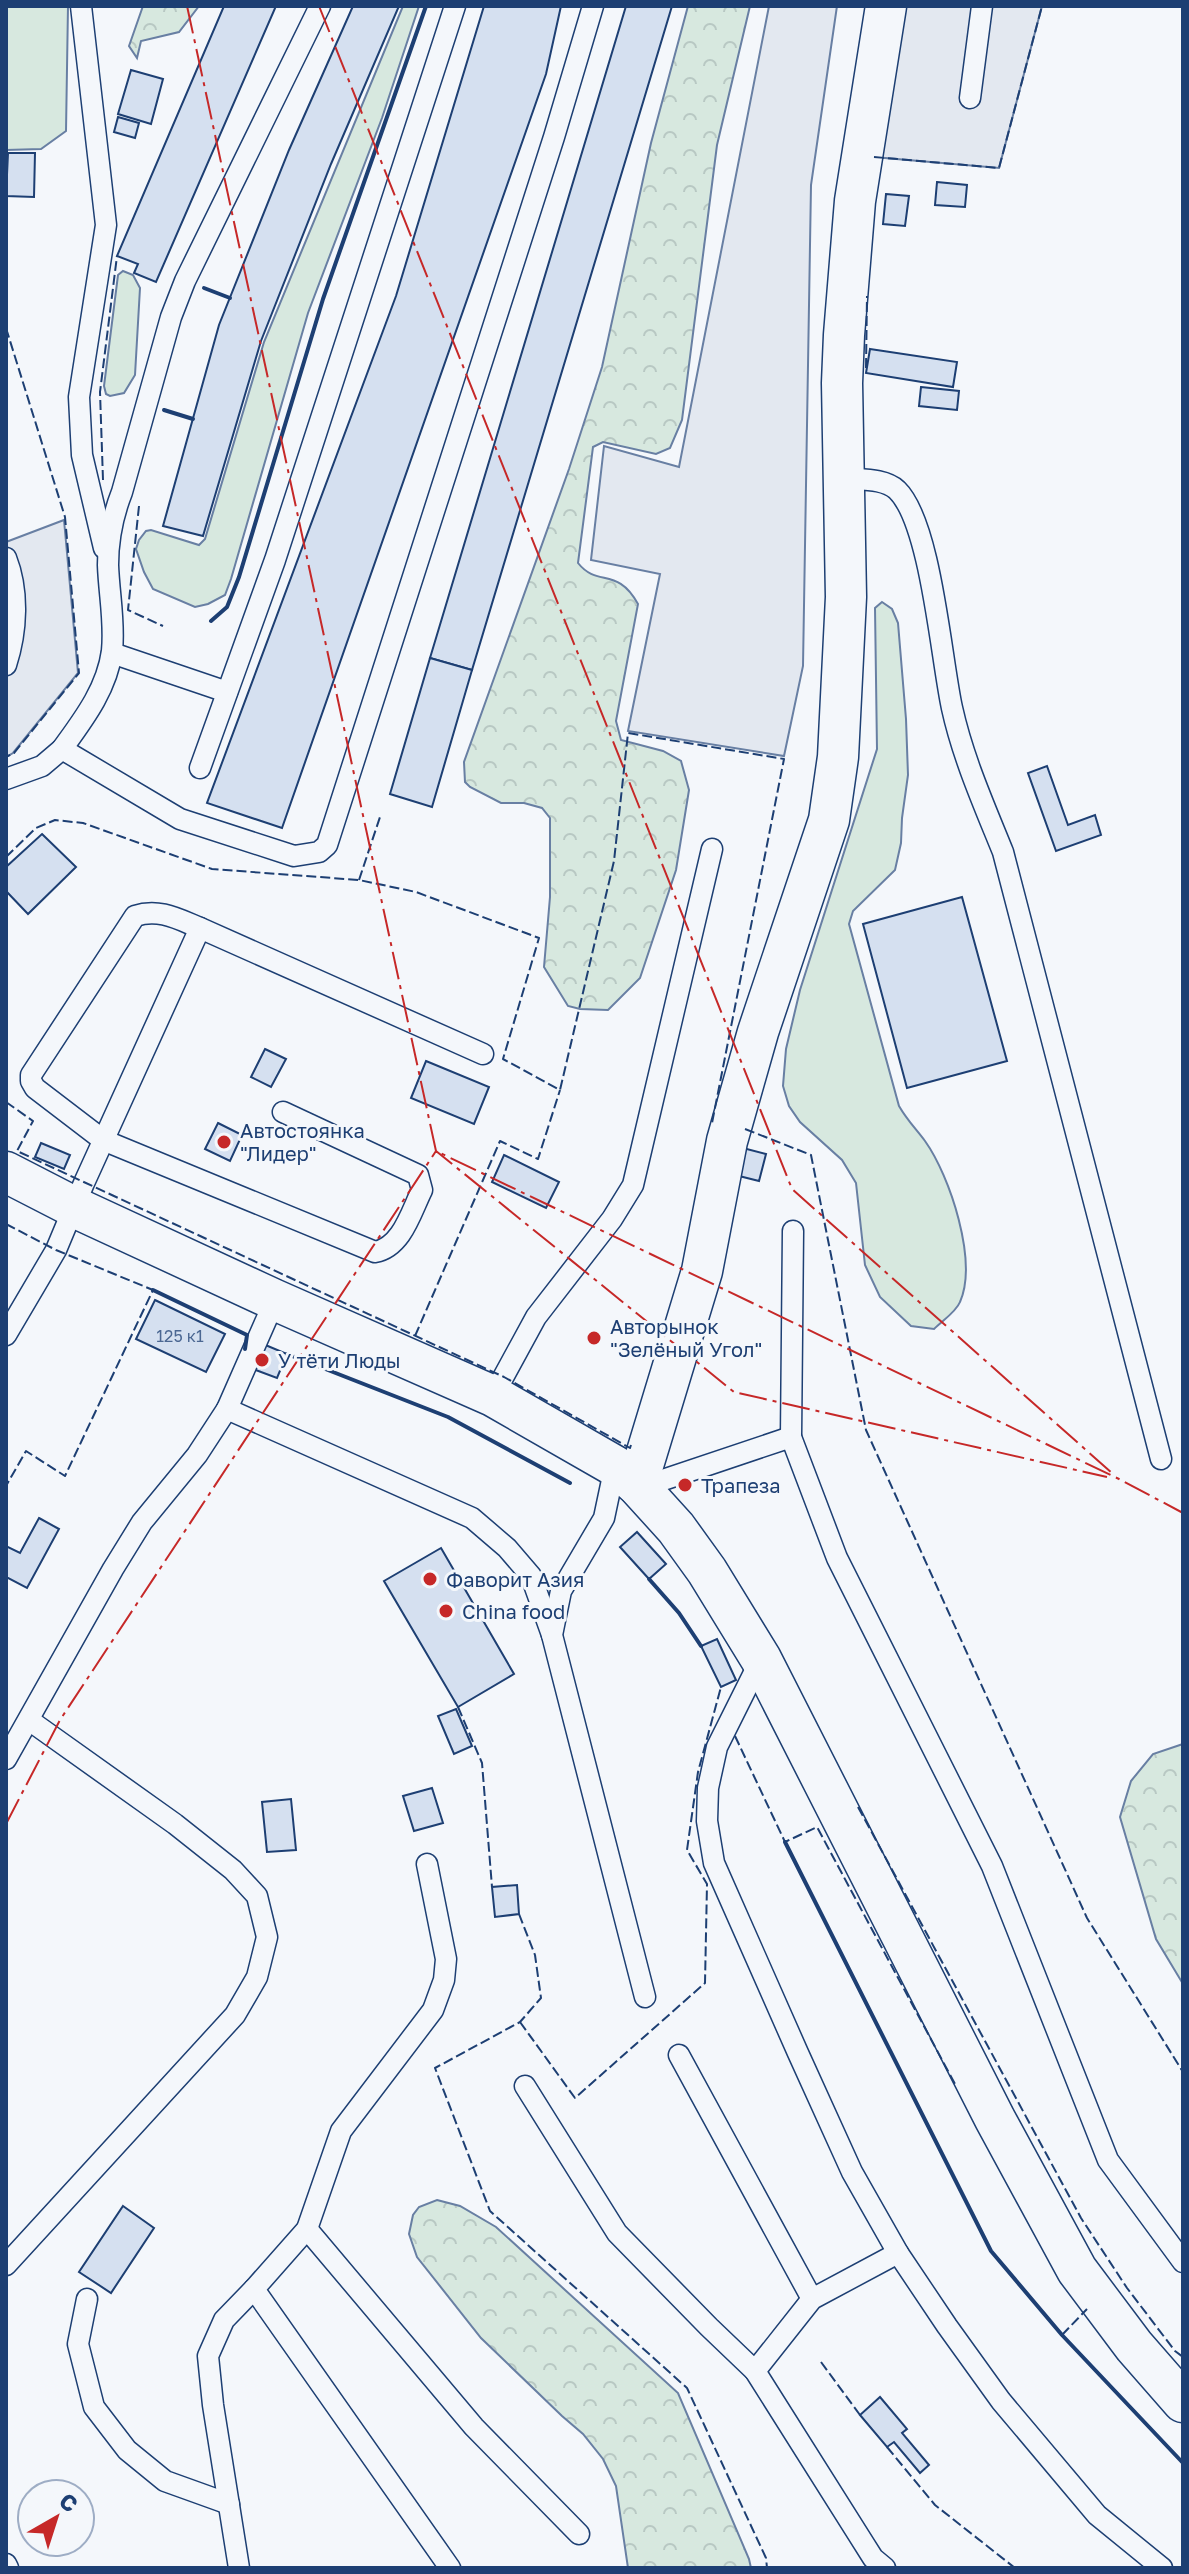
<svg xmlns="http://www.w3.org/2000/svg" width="1189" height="2574" font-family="'Golos Text',sans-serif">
  <defs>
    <pattern id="forest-crowns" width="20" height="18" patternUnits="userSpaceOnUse" patternTransform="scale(2)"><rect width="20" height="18" fill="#d7e8df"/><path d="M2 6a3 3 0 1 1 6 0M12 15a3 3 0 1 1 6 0" fill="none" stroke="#b8c8c3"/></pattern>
  </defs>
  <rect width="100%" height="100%" fill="#f4f7fb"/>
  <g fill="#d7e8df" stroke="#687fa3" stroke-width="2">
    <polygon points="6,6 68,6 66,131 41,149 6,150"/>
    <polygon points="403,6 419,6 382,118 308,313 231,579 225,595 208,604 195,607 153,589 144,572 136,549 139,540 146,531 151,530 199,545 205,539 264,342"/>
    <polygon points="123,271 133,275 140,288 135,375 124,393 110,396 106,394 104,386 118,275"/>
    <path d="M882,602L892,609L898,623L906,719L908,775L902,818L901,843L895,870L853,911L849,924L899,1106C907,1120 916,1129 925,1141C950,1176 978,1261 960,1302C956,1312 942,1321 934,1329L911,1326L880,1297L865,1265L856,1183L842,1160L800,1122L789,1106L783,1086L786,1049L800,990L877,749L875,608Z"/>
  </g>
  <g fill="url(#forest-crowns)" stroke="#687fa3" stroke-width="2">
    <polygon points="143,6 199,6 179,32 141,41 137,58 129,46"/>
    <path d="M688,6H750L717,145L682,420L670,448L656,454L603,442L593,447L578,563C598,588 617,566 638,604L616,721L621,740L663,751L681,761L689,790L676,870L640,978L608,1010L580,1009L568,1006L544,967L550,897V818L542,808L524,803H501L470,787L465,782L464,762L569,469L602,367L651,143Z"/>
    <polygon points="1183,1744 1183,1984 1156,1939 1120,1817 1131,1781 1153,1754"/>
    <polygon points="437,2200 460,2206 496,2227 678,2393 749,2559 751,2568 628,2568 616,2486 603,2459 583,2434 562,2416 481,2338 417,2257 409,2234 413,2215 419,2207"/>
  </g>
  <g fill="#e3e8f0" stroke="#687fa3" stroke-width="2">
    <polygon points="769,6 837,6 811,185 803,666 784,756 628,731 660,574 591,560 604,446 679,467"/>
    <polygon points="898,6 1042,6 999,168 874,157"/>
    <polygon points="64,520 78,673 13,753 6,757 6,542"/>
  </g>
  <g fill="#d5e0f0" stroke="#1d3f73" stroke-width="2">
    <polygon points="224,6 276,6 156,282 134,273 138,264 117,256"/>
    <polygon points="353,6 399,6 331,164 261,341 203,536 163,526 219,325 289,150"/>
    <polygon points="484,6 561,6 546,74 282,828 207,803 396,296"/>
    <polygon points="626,6 672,6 472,670 430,658"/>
    <polygon points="131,70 163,79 151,124 118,114"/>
    <polygon points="118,117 139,123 135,138 114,132"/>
    <polygon points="8,153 35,153 34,197 6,196"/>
    <polygon points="937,182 967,185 965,207 935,205"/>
    <polygon points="886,194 909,196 905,226 883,224"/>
    <polygon points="870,349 957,362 953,387 866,373"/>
    <polygon points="921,387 959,391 957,410 919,406"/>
    <polygon points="430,658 472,670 432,807 390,794"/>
    <polygon points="1047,766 1068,825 1095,815 1101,835 1056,851 1028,773"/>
    <polygon points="42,834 76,867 28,914 6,891 6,867"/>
    <polygon points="962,897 1007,1061 907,1088 863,924"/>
    <polygon points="265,1049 286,1059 271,1087 251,1077"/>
    <polygon points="426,1061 489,1087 474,1124 411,1098"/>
    <polygon points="218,1123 242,1135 230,1161 205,1149"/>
    <polygon points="41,1143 70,1155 64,1169 35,1157"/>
    <polygon points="739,1147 766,1154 759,1181 731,1174"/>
    <polygon points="504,1155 559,1182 546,1208 492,1182"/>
    <polygon points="155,1300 225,1334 206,1372 136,1339"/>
    <polygon points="263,1344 287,1354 277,1378 253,1369"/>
    <polygon points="39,1518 59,1529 27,1588 6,1577 6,1546 20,1553"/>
    <polygon points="637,1532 666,1564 649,1579 620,1547"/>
    <polygon points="441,1548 514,1674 458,1707 384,1581"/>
    <polygon points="717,1639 736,1680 721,1687 701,1646"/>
    <polygon points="456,1709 472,1746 454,1754 438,1716"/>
    <polygon points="432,1788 443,1823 414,1831 403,1796"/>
    <polygon points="291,1799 296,1850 267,1852 262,1802"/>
    <polygon points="517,1885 519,1914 495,1917 492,1887"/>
    <polygon points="123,2206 154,2228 111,2293 79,2272"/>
    <polygon points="880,2397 907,2429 902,2433 929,2465 920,2473 894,2442 887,2447 860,2415"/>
  </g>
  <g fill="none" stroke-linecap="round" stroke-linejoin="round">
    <defs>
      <g id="lane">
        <polyline points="81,6 106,225 79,397 82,455 104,548"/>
        <polyline points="970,98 982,6"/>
        <path d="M844,478C860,480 884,478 897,490C931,523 941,658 952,708C963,758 984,805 1003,852L1161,1459"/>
        <path d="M6,558C19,591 17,631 6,665"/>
        <polyline points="112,653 227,692"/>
        <path d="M62,749C83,720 107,689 112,651C115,622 109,594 108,565C108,540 113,515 122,492L171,317L185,281L320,6"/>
        <polyline points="200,768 275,560 455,6"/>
        <polyline points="6,779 42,766 62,749 180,819 294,856 319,852 327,845 554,137 593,6"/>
        <path d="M283,1112L418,1175L422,1190C411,1212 402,1247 375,1252L103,1140L35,1088L31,1081V1075L135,916C159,908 178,919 200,928L483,1054"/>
        <polyline points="793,1231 791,1437 837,1558 992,1866 1108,2160 1183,2262"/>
        <polyline points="6,1335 56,1250 84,1183 200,928"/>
        <polyline points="493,1396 536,1317 612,1219 633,1185 712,849"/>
        <polyline points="227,1409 275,1300"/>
        <polyline points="615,1466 604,1518 561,1591 552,1635 645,1997"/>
        <polyline points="637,1485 654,1483 791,1437"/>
        <polyline points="761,1659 717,1747 708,1788 707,1821 714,1863 798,2053 852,2172 898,2253 947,2326 1001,2401 1097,2515 1162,2568"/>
        <polyline points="6,1759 113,1569 142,1522 197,1455 227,1409 472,1518 507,1548 531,1576 552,1635"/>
        <polyline points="427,1864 446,1959 444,1980 433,2010 341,2131 307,2229 254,2289 450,2568"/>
        <polyline points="679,2055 812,2299"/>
        <polyline points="525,2086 617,2233 709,2327 755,2371"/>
        <polyline points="307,2229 474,2427 579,2534"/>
        <polyline points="6,2265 235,2015 257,1977 267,1937 257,1896 233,1870 175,1824 29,1720"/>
        <polyline points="87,2299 78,2344 94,2407 127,2450 165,2481 229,2504"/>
        <polyline points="6,2564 8,2568"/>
        <polyline points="239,2568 213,2405 208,2356 224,2320 254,2289"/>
        <polyline points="885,2568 873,2558 755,2371 812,2299 898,2253"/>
      </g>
      <g id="street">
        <polyline points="6,1172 74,1207 275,1300 493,1396 615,1466 637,1485 676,1528 707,1571 761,1659 995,2119 1077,2270 1134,2346 1183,2402"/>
        <polyline points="637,1485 702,1271 727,1141 758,1032 829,820 838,757 846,597 842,383 844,335 855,201 886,6"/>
      </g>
    </defs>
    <use href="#lane" stroke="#1d3f73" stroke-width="23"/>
    <use href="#street" stroke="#1d3f73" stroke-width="43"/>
    <use href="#lane" stroke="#f4f7fb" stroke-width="20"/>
    <use href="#street" stroke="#f4f7fb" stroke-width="40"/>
    <g stroke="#1d3f73" stroke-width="2" stroke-dasharray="10 4" stroke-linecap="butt">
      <polyline points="874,157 999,168 1042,6"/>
      <polyline points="6,328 65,517 79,673 14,753 6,757"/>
      <polyline points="866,368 867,296"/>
      <polyline points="103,480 100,392 117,256"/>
      <polyline points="139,506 128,610 163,626"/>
      <polyline points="6,857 36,828 55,820 83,823 212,869 359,880 416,892 539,938 503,1059 560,1090 614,861 628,733 784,759 712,1123"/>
      <polyline points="359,880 381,814"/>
      <polyline points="6,1102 33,1121 17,1151 504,1377 630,1448 631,1445"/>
      <polyline points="745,1129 811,1155 866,1430 1087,1918 1183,2072"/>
      <polyline points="6,1224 56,1250 153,1290 65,1476 26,1451 6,1486"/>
      <polyline points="415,1336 500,1141 538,1159 560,1090"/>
      <polyline points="458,1707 482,1763 492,1887"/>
      <polyline points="735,1736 785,1842 817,1827 955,2084"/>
      <polyline points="858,1807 1081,2218 1127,2288 1175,2351 1183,2357"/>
      <polyline points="519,1914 535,1955 541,1998 520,2022 435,2068 490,2211 687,2388 766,2558 767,2568"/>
      <polyline points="520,2022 575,2098 705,1983 707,1884 687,1850 698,1772 721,1687"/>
      <polyline points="1062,2335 1087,2309"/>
      <polyline points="821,2362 860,2415"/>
      <polyline points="887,2447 935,2505 1015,2568"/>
    </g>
    <g stroke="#1d3f73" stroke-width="4">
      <polyline points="204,288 230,298"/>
      <polyline points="164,410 193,419"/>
      <polyline points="211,621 227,607 239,577 323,299 426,6"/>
      <polyline points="153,1290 247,1335 245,1349"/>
      <polyline points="287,1354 448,1417 570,1483"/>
      <polyline points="649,1579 679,1613 701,1646"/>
      <polyline points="785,1842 991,2251 1062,2335 1183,2463"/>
    </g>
    <g stroke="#c62828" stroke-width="2" stroke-dasharray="28 6 4 6" stroke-linecap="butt">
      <polyline points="187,6 436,1151 1119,1479 1183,1513"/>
      <polyline points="319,6 792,1189 1113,1474"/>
      <polyline points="6,1824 60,1720 436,1151 734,1392 1107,1477"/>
    </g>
  </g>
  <g fill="#c62828" stroke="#f4f7fb" stroke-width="3">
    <circle cx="224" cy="1142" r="8"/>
    <circle cx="594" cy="1338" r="8"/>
    <circle cx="262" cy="1360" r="8"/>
    <circle cx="685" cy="1485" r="8"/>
    <circle cx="430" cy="1579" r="8"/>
    <circle cx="446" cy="1611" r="8"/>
  </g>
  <g text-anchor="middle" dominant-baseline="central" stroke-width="6" stroke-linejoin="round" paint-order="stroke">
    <g font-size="16" fill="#4b6792">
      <text x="180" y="1336">125 к1</text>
    </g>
    <g font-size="20" fill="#1d3f73" stroke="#f4f7fb" text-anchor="start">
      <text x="240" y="1130">Автостоянка<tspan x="240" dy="23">"Лидер"</tspan></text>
      <text x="610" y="1326">Авторынок<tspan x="610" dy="23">"Зелёный Угол"</tspan></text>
      <text x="278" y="1360">У тёти Люды</text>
      <text x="701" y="1485">Трапеза</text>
      <text x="446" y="1579">Фаворит Азия</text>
      <text x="462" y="1611">China food</text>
    </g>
  </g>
  <rect width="1189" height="2574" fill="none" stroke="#1d3f73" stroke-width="16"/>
  <g transform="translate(56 2518) rotate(39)"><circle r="38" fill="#f4f7fb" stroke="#9eadc5" stroke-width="2"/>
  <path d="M0-6L14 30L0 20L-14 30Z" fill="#c62828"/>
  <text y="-12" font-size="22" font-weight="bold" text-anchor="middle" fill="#1d3f73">С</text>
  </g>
</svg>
